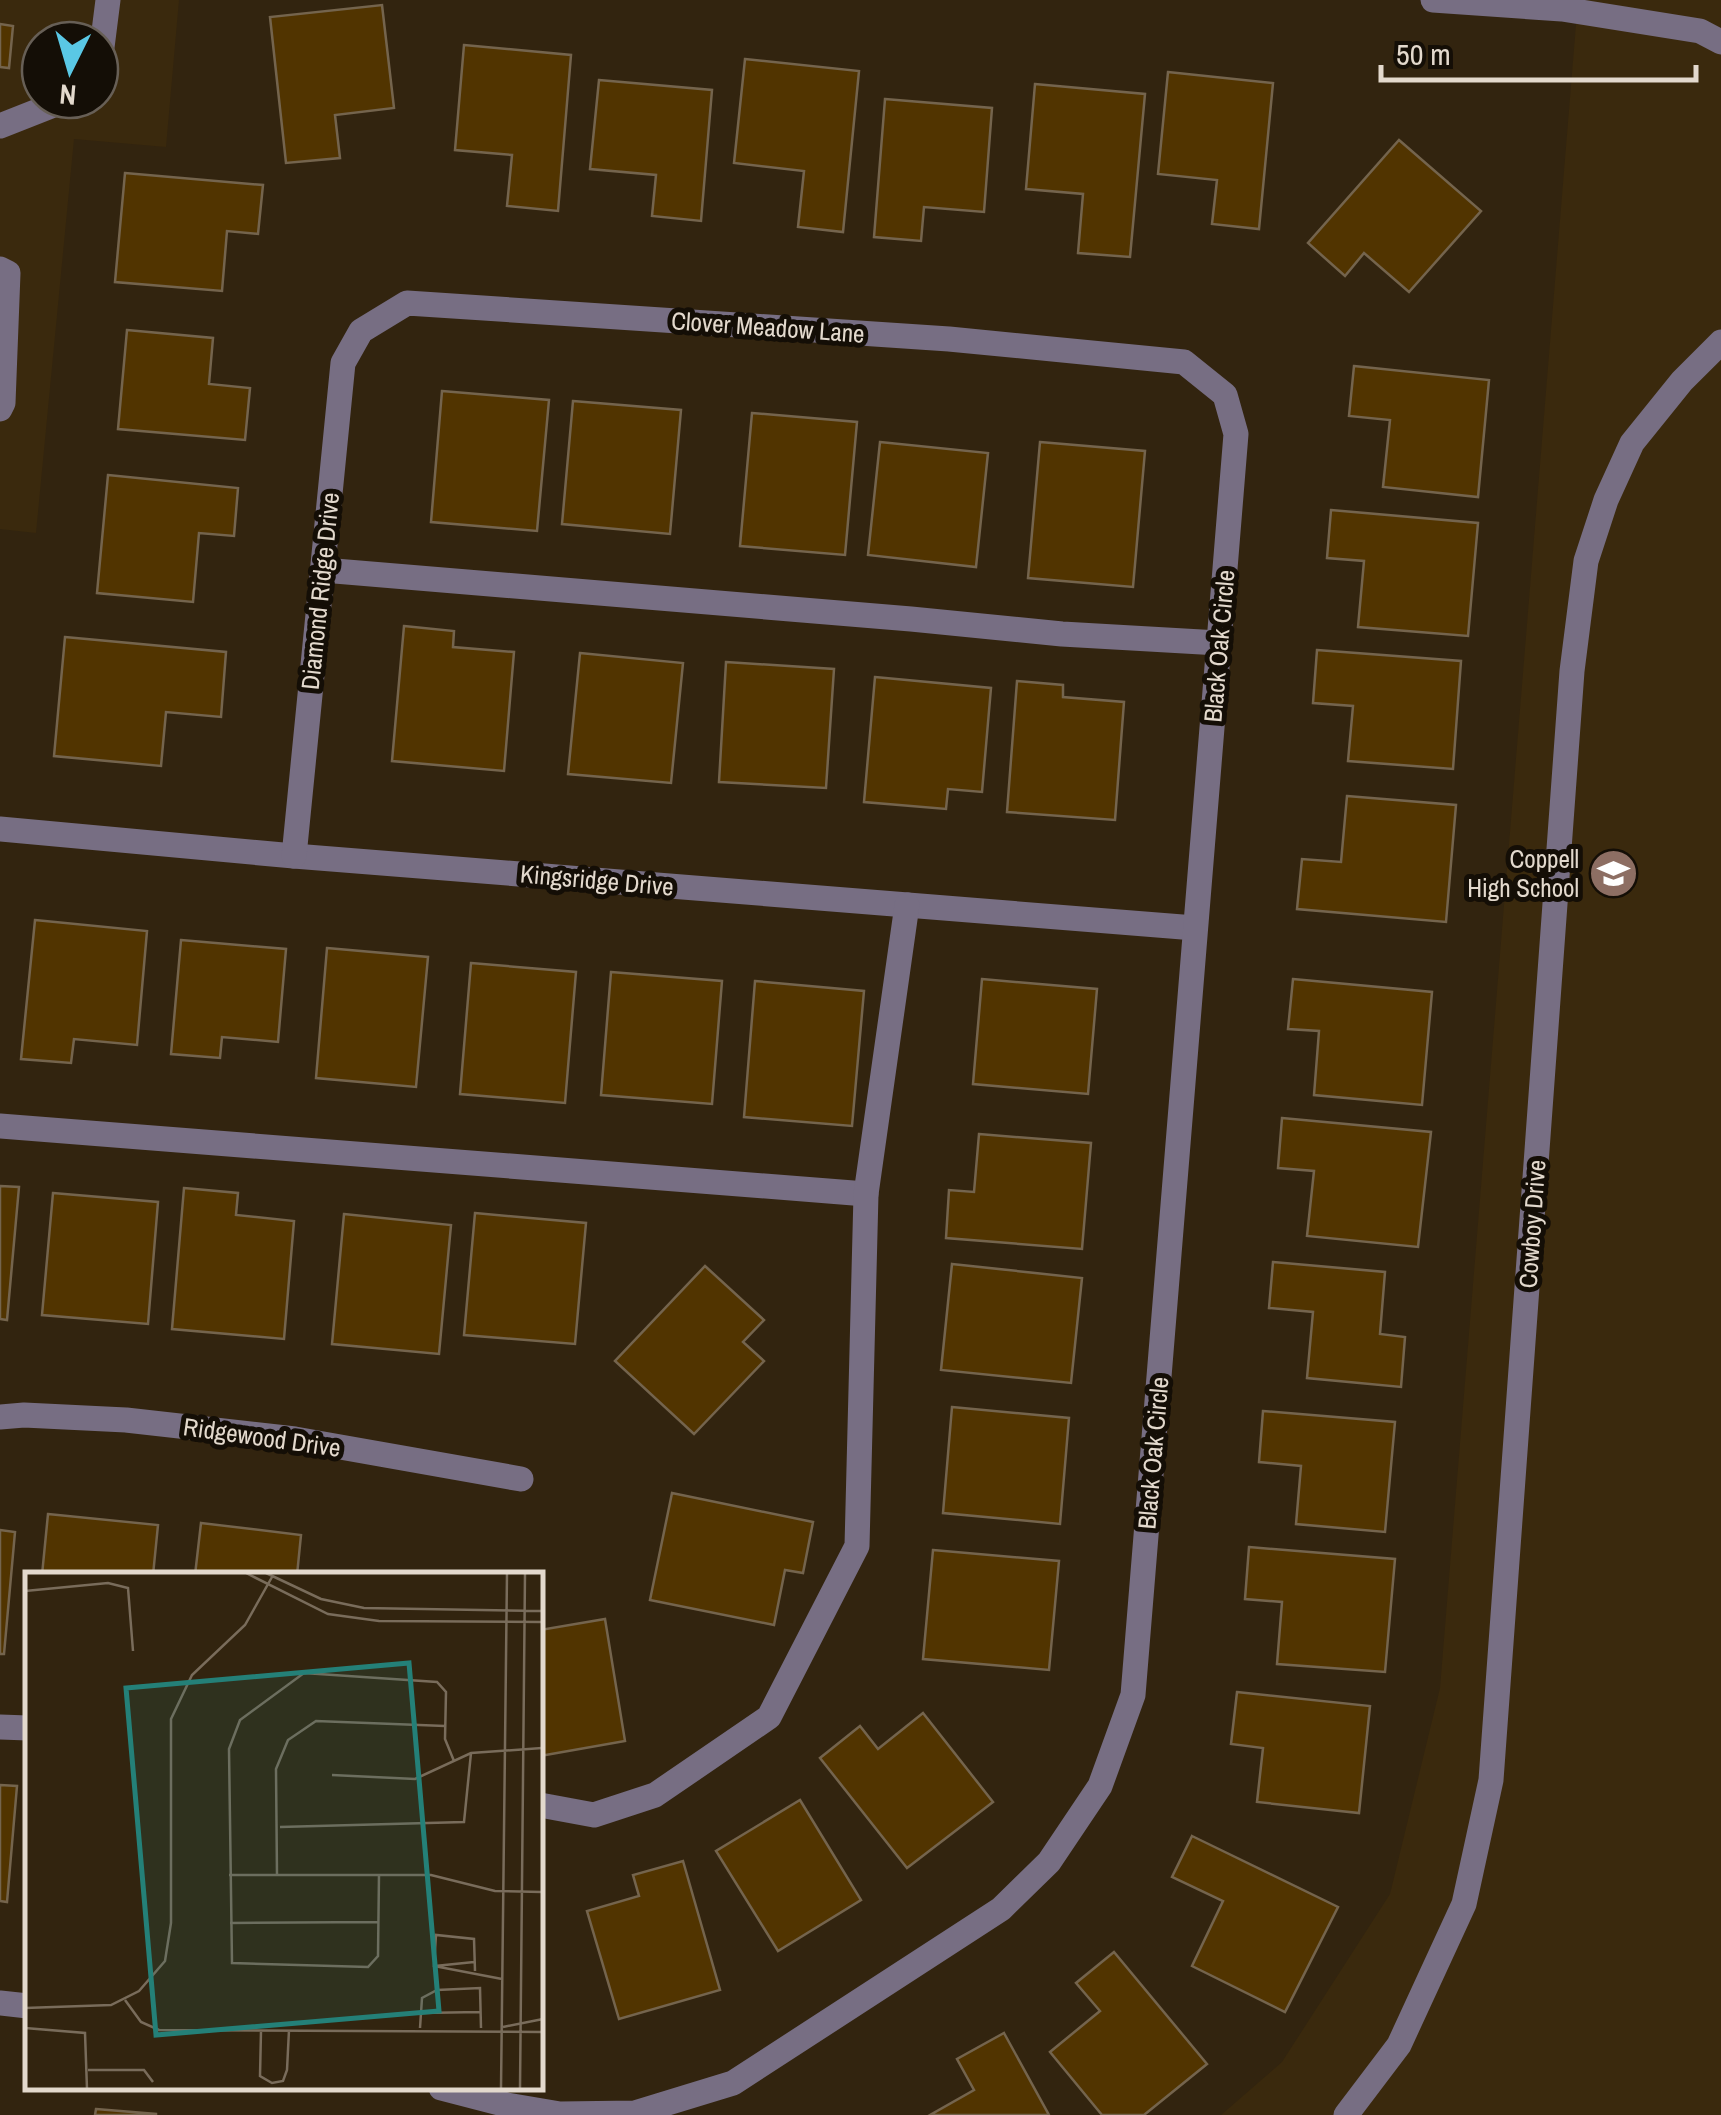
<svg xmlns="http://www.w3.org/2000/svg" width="1721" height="2115" font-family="'Archivo Narrow',sans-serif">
  <rect width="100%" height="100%" fill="#32240f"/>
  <g fill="#3a290d" fill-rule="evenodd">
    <path d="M0,0H179L166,147L74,139L36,533L0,529ZM40,40H100V100H40Z"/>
    <polygon points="1578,0 1721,0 1721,2115 1221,2115 1282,2062 1390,1894 1440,1688"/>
  </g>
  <g fill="#513400" stroke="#74644d" stroke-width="2.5">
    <polygon points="382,5 394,108 335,115 340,158 286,163 270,17"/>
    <polygon points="0,24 13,26 9,68 0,67"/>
    <polygon points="464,45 571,55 558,211 507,206 512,155 455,150"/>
    <polygon points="745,59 859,71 843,232 798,227 804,171 734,163"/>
    <polygon points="1168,72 1273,83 1259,229 1212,224 1217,180 1158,174"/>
    <polygon points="599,80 712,90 701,221 652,216 656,175 590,169"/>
    <polygon points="1035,84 1145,94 1130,257 1078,253 1083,194 1026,189"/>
    <polygon points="885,99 992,108 984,212 924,207 921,241 874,237"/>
    <polygon points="1399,140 1481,211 1409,292 1364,253 1345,276 1308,243"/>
    <polygon points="125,173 263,185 258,234 227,231 222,291 115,282"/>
    <polygon points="127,330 213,338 209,384 250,388 245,440 118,429"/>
    <polygon points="1354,366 1489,380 1478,497 1383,487 1390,420 1349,416"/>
    <polygon points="442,391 549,400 537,531 431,522"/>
    <polygon points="573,401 681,410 670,534 562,524"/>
    <polygon points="752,413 857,422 845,555 740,546"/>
    <polygon points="880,442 988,453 976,567 868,555"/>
    <polygon points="1040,442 1145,451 1133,587 1028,578"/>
    <polygon points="108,475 238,488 234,536 199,533 193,602 97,593"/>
    <polygon points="1331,510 1478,523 1468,636 1358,627 1364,561 1327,558"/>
    <polygon points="404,626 454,631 453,647 514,652 504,771 392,761"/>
    <polygon points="65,637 226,652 221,717 166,712 161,766 54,756"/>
    <polygon points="1317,650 1461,661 1453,769 1348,761 1353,706 1313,703"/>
    <polygon points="580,653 683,663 671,783 568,774"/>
    <polygon points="726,662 834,669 826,788 719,782"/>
    <polygon points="875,677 991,688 982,792 948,789 946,809 864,802"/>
    <polygon points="1017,681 1063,685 1063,697 1124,702 1115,820 1007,812"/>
    <polygon points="1347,796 1456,805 1446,922 1297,909 1302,859 1341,862"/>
    <polygon points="35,920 147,931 137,1045 74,1039 71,1063 21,1059"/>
    <polygon points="181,940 286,949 278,1042 222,1037 220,1058 171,1054"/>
    <polygon points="327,948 428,957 416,1087 316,1078"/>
    <polygon points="471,963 576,972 565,1103 460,1094"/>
    <polygon points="611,972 722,981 712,1104 601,1095"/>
    <polygon points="982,979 1097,989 1088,1094 973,1084"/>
    <polygon points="1293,979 1432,992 1422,1105 1314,1095 1319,1031 1288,1029"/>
    <polygon points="755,981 864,991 852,1126 744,1117"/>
    <polygon points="1282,1118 1431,1132 1418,1247 1307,1236 1314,1171 1278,1168"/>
    <polygon points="979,1134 1091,1143 1082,1249 946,1238 949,1190 974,1192"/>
    <polygon points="0,1186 19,1187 7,1320 0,1319"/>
    <polygon points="184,1188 238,1193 236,1215 294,1221 284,1339 172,1329"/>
    <polygon points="53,1193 158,1202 148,1324 42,1315"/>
    <polygon points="475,1213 586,1223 575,1344 464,1335"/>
    <polygon points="344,1214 451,1225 439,1354 332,1344"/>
    <polygon points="1273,1262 1385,1272 1380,1334 1405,1337 1401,1387 1307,1378 1313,1312 1269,1308"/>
    <polygon points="952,1264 1082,1278 1071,1383 941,1370"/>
    <polygon points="705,1266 764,1320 743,1342 764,1361 694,1434 615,1361"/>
    <polygon points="952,1407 1069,1418 1060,1524 943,1513"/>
    <polygon points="1263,1411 1395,1422 1385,1532 1296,1524 1301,1466 1259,1462"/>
    <polygon points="672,1493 813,1522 803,1573 785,1570 774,1625 650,1600"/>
    <polygon points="48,1514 158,1525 153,1575 42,1575"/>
    <polygon points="201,1523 301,1535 297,1575 195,1575"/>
    <polygon points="0,1530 15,1532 4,1654 0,1654"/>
    <polygon points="1249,1547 1395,1559 1385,1672 1277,1664 1282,1602 1245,1599"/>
    <polygon points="933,1550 1059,1561 1049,1670 923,1659"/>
    <polygon points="605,1619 625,1741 540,1756 540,1630"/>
    <polygon points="1237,1692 1370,1706 1359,1813 1257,1802 1263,1748 1231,1744"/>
    <polygon points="923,1713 993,1802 907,1868 820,1758 860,1726 878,1749"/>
    <polygon points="0,1785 17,1786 7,1902 0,1901"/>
    <polygon points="800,1800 861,1900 778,1951 716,1851"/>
    <polygon points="1192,1836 1338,1907 1285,2012 1192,1966 1223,1901 1172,1877"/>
    <polygon points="683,1861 720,1990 619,2019 587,1911 639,1896 633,1875"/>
    <polygon points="1114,1952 1207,2064 1144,2115 1102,2115 1050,2052 1100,2011 1076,1983"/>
    <polygon points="1004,2033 1049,2115 930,2115 974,2090 957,2059"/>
    <polygon points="96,2109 156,2114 156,2115 95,2115"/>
  </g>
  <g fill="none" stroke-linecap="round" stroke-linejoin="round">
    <g stroke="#776e83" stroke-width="25">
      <polyline points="1433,0 1562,9 1700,31 1721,42"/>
      <polyline points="100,63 108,0"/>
      <polyline points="0,126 66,100"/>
      <polyline points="0,269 8,273 3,403 0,409"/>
      <polyline points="323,570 911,619 1062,634 1219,643"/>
      <polyline points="0,829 294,856 1195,928"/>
      <polyline points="294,856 343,363 361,331 407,303 949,339 1184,362 1225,395 1236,434 1133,1695 1100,1786 1049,1862 1001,1909 733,2083 635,2113 560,2114 507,2105 441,2088"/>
      <polyline points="0,1126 866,1194"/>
      <polyline points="0,1417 24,1415 126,1420 295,1439 521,1479"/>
      <polyline points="0,1727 28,1728"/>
      <polyline points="540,1805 594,1815 655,1795 769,1717 857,1546 866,1194 907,905"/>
      <polyline points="0,2003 28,2006"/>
      <polyline points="1346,2115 1399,2045 1464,1904 1491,1780 1572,671 1586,561 1606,500 1632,443 1682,381 1721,342"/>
    </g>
  </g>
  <defs>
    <symbol id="school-disc" viewBox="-11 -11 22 22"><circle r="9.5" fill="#8d6e63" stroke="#140e06"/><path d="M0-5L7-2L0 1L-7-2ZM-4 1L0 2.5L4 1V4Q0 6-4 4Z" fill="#fff"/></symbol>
  </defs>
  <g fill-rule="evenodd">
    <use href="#school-disc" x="1586" y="846" width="55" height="55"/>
  </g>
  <g text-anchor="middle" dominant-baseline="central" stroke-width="10" stroke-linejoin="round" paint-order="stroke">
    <g font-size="25" fill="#e3d9cd" stroke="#140e06">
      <text transform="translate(768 327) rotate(4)">Clover Meadow Lane</text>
      <text transform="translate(320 591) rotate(-84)">Diamond Ridge Drive</text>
      <text transform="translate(1219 646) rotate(-85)">Black Oak Circle</text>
      <text transform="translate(597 880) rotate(5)">Kingsridge Drive</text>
      <text transform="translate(1532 1224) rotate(-86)">Cowboy Drive</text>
      <text transform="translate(262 1437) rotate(8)">Ridgewood Drive</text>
      <text transform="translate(1153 1453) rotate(-85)">Black Oak Circle</text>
    </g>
    <g font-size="25" fill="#e3d9cd" stroke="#140e06" text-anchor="end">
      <text x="1579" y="859">Coppell<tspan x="1579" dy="29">High School</tspan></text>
    </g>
  </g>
  <g transform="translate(25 1572)">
    <rect width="518" height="518" fill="#32240f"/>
    <path fill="none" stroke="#796c5b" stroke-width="2.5" d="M221,1L303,42L354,49L518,50M241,1L296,27L339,36L518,39M0,19L83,11L103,16L108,79M307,203L390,207L446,181L517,176M255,255L439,250L446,181M354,302L353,384L343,395L207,391L204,177L215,148L279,101L412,110L421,120L420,167L429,189M204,303H406L470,319L517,320M252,303L251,197L263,168L291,149L420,154M205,351L353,350M410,394L449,390M450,399L449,367L411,363L409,394L477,407M100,428L116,450L134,458L518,460M0,436L86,433L114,419L140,389L146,351V147L167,103L220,53L247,5M396,441L455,440M478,455L518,447M0,456L60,461L62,517M395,456L397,426L412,418L455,416L456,456M236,459L235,504L247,511L258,509L262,498L264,458M63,498H119L128,510M476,517L482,1M495,517L500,1"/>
    <path fill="#248078" fill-opacity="0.15" stroke="#248078" stroke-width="5" d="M384,91L414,439L131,463L101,116Z"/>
    <rect width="518" height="518" fill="none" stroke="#e3d9cd" stroke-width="5"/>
  </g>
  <g transform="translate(70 70) rotate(185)"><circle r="48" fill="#140e06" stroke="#675f56" stroke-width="2.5"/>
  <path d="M0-8L18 38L0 25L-18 38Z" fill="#5ac8e5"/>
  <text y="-15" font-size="28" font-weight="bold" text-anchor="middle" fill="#e3d9cd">N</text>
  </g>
  <path d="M1381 65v15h315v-15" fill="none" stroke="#e3d9cd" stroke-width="5"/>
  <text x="1396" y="65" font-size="30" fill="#e3d9cd" stroke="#140e06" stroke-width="8" paint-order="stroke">50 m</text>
</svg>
